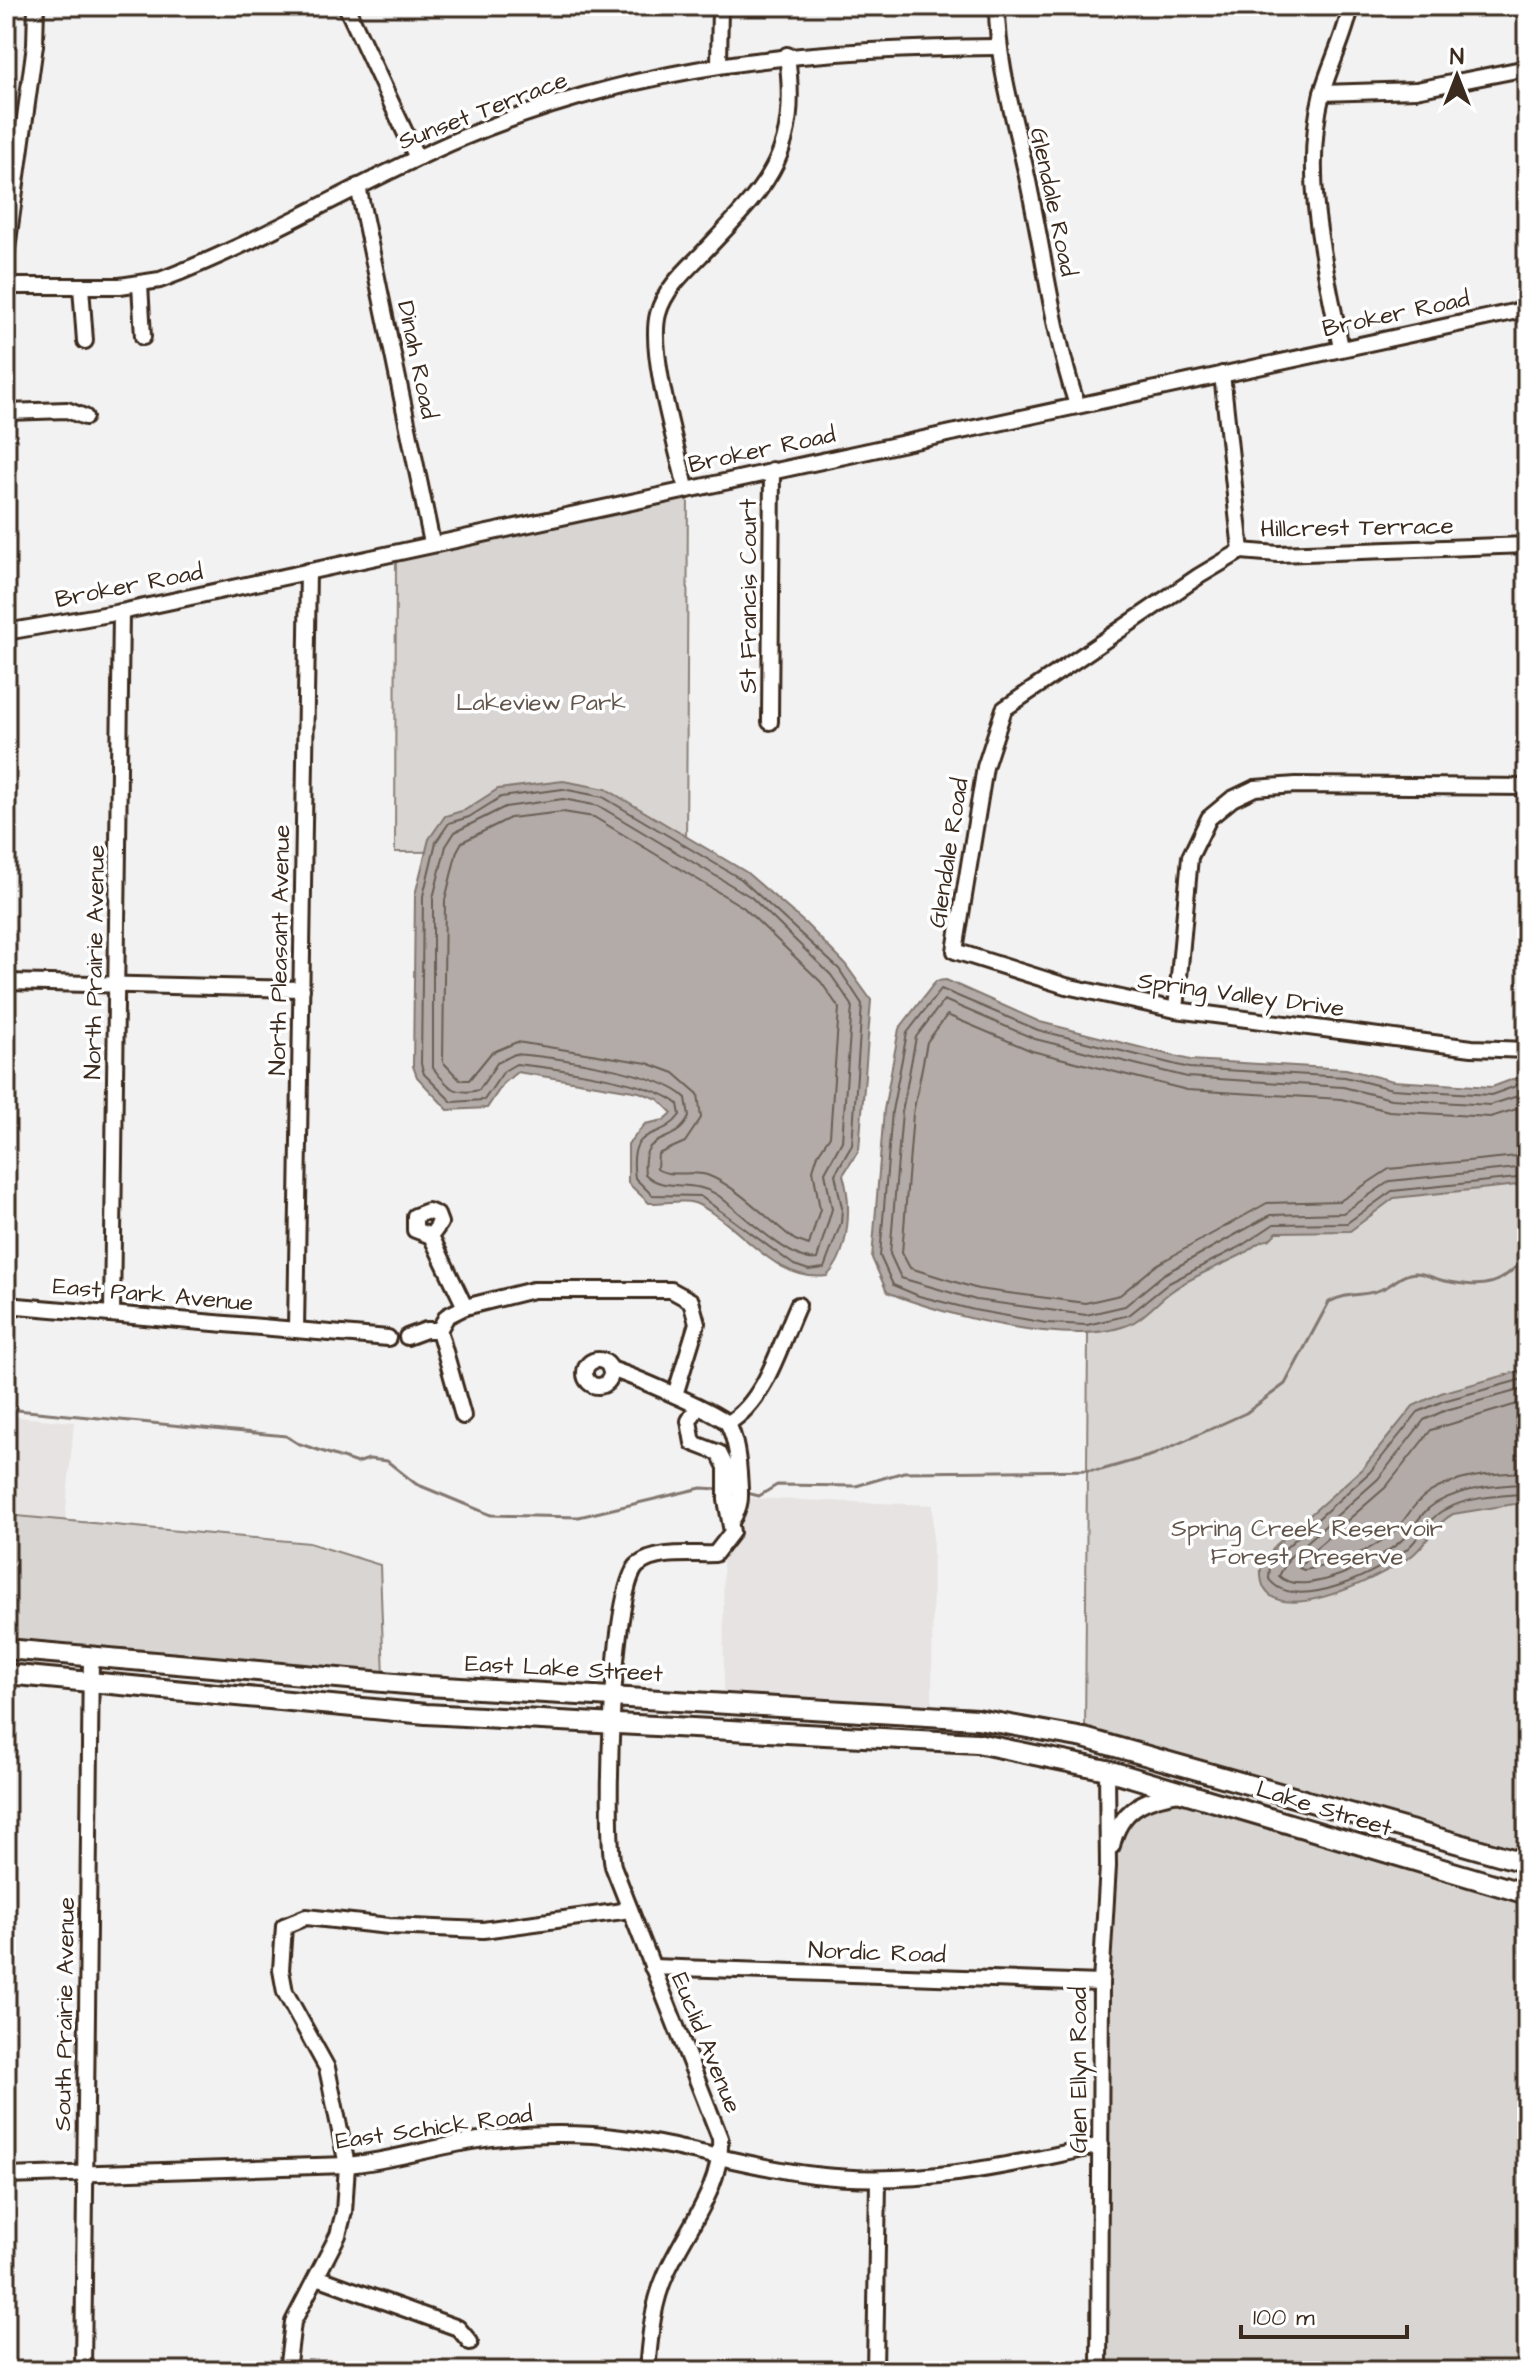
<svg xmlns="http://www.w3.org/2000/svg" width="1533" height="2377" font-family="'Architects Daughter',sans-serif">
  <rect width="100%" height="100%" fill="#f3f2f2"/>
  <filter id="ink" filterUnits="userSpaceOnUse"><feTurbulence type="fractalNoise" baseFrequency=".0125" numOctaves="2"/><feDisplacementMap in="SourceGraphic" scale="16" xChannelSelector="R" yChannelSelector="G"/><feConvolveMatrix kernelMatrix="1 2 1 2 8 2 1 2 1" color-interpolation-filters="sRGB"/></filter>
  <g filter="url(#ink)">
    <g fill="#e6e3e2">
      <polygon points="6,1416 74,1422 65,1521 6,1515"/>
      <polygon points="720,1497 933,1505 932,1710 724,1697 723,1537 728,1523"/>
    </g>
    <g fill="#d8d5d2" stroke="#8a8078" stroke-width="2">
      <polygon points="688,492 686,851 395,852 396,554"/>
      <polygon points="1527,1111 1527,1861 1085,1738 1088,1333 1189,1273"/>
      <polygon points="6,1515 309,1543 380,1565 384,1678 6,1644"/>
      <polygon points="1183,1798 1527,1895 1527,2371 1104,2371 1106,1983 1113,1866 1124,1824 1154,1803"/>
    </g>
    <g fill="#b2aba7" stroke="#827770" stroke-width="2">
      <path d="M563,781L606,789L746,872L806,924L845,964L871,1000L859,1150L843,1175C852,1204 850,1253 827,1276C774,1283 743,1227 699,1205C685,1198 665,1204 649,1203L628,1183V1144L645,1124L664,1120L672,1113L658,1099L639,1092L517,1072L503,1084L487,1108L448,1110L417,1077L413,1066L415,895L429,839L445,816L465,810L498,789Z"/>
      <path d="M946,980L1040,1022L1190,1060L1346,1069L1393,1081L1492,1087L1527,1074V1184L1394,1198L1350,1231L1277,1232L1269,1240C1258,1240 1252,1249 1243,1254C1220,1266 1192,1276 1172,1291C1159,1300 1148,1314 1134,1322C1079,1351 942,1315 887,1292L872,1258L884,1110L899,1029L936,981Z"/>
      <path d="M1527,1369V1502L1453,1514C1434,1524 1427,1545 1410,1557C1385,1574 1256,1642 1261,1568L1275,1546L1364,1467L1413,1406L1441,1393Z"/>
    </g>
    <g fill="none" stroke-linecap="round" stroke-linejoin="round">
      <g stroke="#6b5e55" stroke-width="2">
        <path d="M563,789L603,797L741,879L839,969L862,1004L852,1145L835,1174L842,1208L841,1223L824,1268L809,1270L794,1265L700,1196L652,1195L635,1178C627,1122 660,1143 680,1115L678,1104C653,1081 553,1068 516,1064L504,1071L484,1100L452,1102L424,1074L421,1064L423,896L436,842L449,823L469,817L501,797Z"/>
        <path d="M563,799L599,806L751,897L831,975L852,1005L842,1141L825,1172L832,1209L817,1259C793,1264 740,1212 719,1196C692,1177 665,1194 645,1174C640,1128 674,1149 689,1117L686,1098C661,1072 554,1057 515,1054L497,1063L479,1090C455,1096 447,1086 433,1068V898L446,846L455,832L505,807Z"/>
        <path d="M563,812L594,817L743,907L821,982L839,1008L830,1136L818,1154L813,1170L820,1209L809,1245L795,1240C768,1220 737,1186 707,1175C691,1170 670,1178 657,1169L658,1154L685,1142L701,1118L698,1094L674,1073L647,1063L517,1042L491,1053L469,1080H460L443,1062L445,900L457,851L462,842L510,818Z"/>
        <polyline points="1527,1082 1491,1095 1392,1089 1345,1077 1189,1068 1038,1030 941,989 907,1033 892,1111 880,1256 893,1285 919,1296 974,1310 1046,1323 1087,1325 1129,1315 1169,1283 1241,1246 1274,1224 1347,1223 1392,1191 1527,1177"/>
        <polyline points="1527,1093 1490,1105 1391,1099 1343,1087 1187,1077 1035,1039 944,1000 916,1037 902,1112 890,1254 901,1278 976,1300 1086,1315 1125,1306 1164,1274 1271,1215 1343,1213 1390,1181 1527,1167"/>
        <polyline points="1527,1106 1490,1117 1389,1111 1341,1099 1187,1090 1032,1051 947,1015 927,1042 913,1114 902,1253 910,1268 978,1289 1085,1303 1120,1295 1158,1264 1267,1203 1340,1201 1389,1169 1527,1155"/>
        <path d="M1527,1378L1443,1401L1418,1412L1370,1472L1281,1552L1270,1566L1269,1579C1294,1615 1384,1571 1409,1547C1421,1536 1428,1519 1442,1511C1466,1497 1500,1495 1527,1494"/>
        <path d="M1527,1388L1446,1410L1424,1420L1378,1479L1289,1558L1279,1576C1303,1600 1383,1559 1403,1539C1414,1527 1422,1511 1436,1503C1462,1488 1497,1485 1527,1484"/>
        <path d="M1527,1401L1431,1430L1386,1487L1317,1547L1299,1568L1304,1570C1336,1565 1368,1553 1393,1532C1406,1521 1412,1504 1426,1495C1453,1476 1495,1473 1527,1472"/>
      </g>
      <g stroke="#827770" stroke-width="3">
        <polyline points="6,1409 286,1436 297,1443 357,1463 369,1459 387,1461 416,1484 491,1515 579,1517 701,1488 719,1489"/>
        <path d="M747,1493L759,1496L777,1485L856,1486L904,1472L1101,1470L1153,1455L1246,1413L1285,1384L1329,1302C1349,1291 1366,1297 1382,1289C1394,1284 1401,1274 1415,1273C1425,1273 1435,1279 1445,1281C1487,1289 1498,1286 1527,1256"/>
      </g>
      <defs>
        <g id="minor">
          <polyline points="346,6 417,158"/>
          <path d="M997,6C997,70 1018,128 1030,191C1045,262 1054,336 1077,405"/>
          <polyline points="719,64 720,6"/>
          <polyline points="1322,93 1416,90 1527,68"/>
          <polyline points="358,186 432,543"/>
          <polyline points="6,256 35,45 36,6"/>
          <polyline points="140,284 143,337"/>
          <path d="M6,286H120L160,280C264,241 360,181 462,138C642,63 805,49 997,47"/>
          <polyline points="81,287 85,341"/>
          <path d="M1341,348C1325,265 1301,178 1322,93C1330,64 1345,37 1351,6"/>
          <polyline points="1222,374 1241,551"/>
          <polyline points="6,412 67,410 85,417"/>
          <path d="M686,488C677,447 648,352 658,314C664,291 683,273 700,256C767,185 800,158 787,55"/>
          <polyline points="1527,545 1278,554 1241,551 1199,576 1004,709 985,767 955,951 1066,986 1176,1010 1472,1048 1527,1050"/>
          <polyline points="6,632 121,612 1527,309"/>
          <polyline points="770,722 772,470"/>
          <polyline points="6,982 302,989"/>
          <polyline points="1176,1010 1190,857 1209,818 1232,799 1255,788 1296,785 1527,787"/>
          <polyline points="431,1236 440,1223 437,1215 428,1211 415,1216 415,1230 431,1236 465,1307 533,1290 671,1290 691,1301 697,1323 675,1395"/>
          <polyline points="6,1305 388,1338"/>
          <polyline points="112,1314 121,612"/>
          <polyline points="296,1330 308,571"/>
          <polyline points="407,1337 426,1330 439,1330"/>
          <circle cx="598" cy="1373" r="13"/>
          <path d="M610,1369C628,1374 722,1414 728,1424C735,1437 738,1459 739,1473C740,1492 743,1504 732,1520"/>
          <polyline points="463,1416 439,1330 447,1316 465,1307"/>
          <path d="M728,1423C766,1401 780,1344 798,1305"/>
          <path d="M1112,1846C1120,1809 1144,1798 1180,1793"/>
          <polyline points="284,1926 281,1970 285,1992 327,2068 347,2165 344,2212 338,2235 293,2322 287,2371"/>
          <polyline points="284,1926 306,1917 389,1926 483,1930 630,1910"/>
          <polyline points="652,1967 1101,1983"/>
          <path d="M6,2176L347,2165C390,2161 430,2148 472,2141C512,2134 553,2133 593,2135C668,2140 739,2166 814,2175C913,2187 1005,2167 1101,2145"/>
          <polyline points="317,2277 458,2328 470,2342"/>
          <polyline points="83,2371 91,1657"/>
          <path d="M647,2371C650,2338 652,2305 666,2274C685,2230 723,2188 720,2138L613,1866C605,1827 611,1586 638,1565C656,1550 693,1555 715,1554L732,1532L726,1500V1467L719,1453L693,1443L689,1421L697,1408"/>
          <polyline points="875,2371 878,2181"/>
          <polyline points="1099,2371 1101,1983 1108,1866 1107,1770"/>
        </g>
        <g id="major">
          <polyline points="6,1649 429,1686 977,1719 1084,1738 1527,1863"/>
          <polyline points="6,1674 426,1714 977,1743 1107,1770 1527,1894"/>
        </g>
      </defs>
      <use href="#minor" stroke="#3b2a1e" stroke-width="20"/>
      <use href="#major" stroke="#3b2a1e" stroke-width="24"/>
      <use href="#minor" stroke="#fff" stroke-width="14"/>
      <use href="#major" stroke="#fff" stroke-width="18"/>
    </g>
  </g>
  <g text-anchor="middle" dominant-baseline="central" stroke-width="7" stroke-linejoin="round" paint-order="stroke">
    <g font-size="24" fill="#3b2a1e" stroke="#fff">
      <text transform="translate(483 111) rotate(-21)">Sunset Terrace</text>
      <text transform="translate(1053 202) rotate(78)">Glendale Road</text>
      <text transform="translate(1396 314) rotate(-12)">Broker Road</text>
      <text transform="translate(417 360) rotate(78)">Dinah Road</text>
      <text transform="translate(762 450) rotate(-12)">Broker Road</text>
      <text transform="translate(1357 528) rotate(-1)">Hillcrest Terrace</text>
      <text transform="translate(129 586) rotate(-11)">Broker Road</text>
      <text transform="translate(749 596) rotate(-90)">St Francis Court</text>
      <text transform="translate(949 853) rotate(-81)">Glendale Road</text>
      <text transform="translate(280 950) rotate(-89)">North Pleasant Avenue</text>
      <text transform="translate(95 962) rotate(-89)">North Prairie Avenue</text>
      <text transform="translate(1241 995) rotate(8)">Spring Valley Drive</text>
      <text transform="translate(153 1295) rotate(5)">East Park Avenue</text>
      <text transform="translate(564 1669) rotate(3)">East Lake Street</text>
      <text transform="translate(1324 1809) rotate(17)">Lake Street</text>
      <text transform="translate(877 1953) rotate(2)">Nordic Road</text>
      <text transform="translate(65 2014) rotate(-89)">South Prairie Avenue</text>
      <text transform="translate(706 2043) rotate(68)">Euclid Avenue</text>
      <text transform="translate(1079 2070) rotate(-90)">Glen Ellyn Road</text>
      <text transform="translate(434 2128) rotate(-8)">East Schick Road</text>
    </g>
    <g font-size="24" fill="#62554b" stroke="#fff">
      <text x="541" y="703">Lakeview Park</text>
      <text x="1307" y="1529">Spring Creek Reservoir<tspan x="1307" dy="28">Forest Preserve</tspan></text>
    </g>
  </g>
  <rect width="1533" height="2377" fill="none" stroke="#fff" stroke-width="32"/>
  <rect x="16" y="16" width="1501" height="2345" fill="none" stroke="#3b2a1e" stroke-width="3" filter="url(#ink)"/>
  <g transform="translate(1457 76)" stroke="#ffffff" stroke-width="6" paint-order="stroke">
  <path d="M0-6L14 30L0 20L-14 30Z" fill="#3b2a1e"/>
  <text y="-12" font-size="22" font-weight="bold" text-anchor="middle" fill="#3b2a1e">N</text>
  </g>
  <path d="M1241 2325v12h166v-12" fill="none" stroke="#3b2a1e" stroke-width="4"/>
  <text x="1253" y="2325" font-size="24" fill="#3b2a1e" stroke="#ffffff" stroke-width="6" paint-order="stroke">100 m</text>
</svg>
